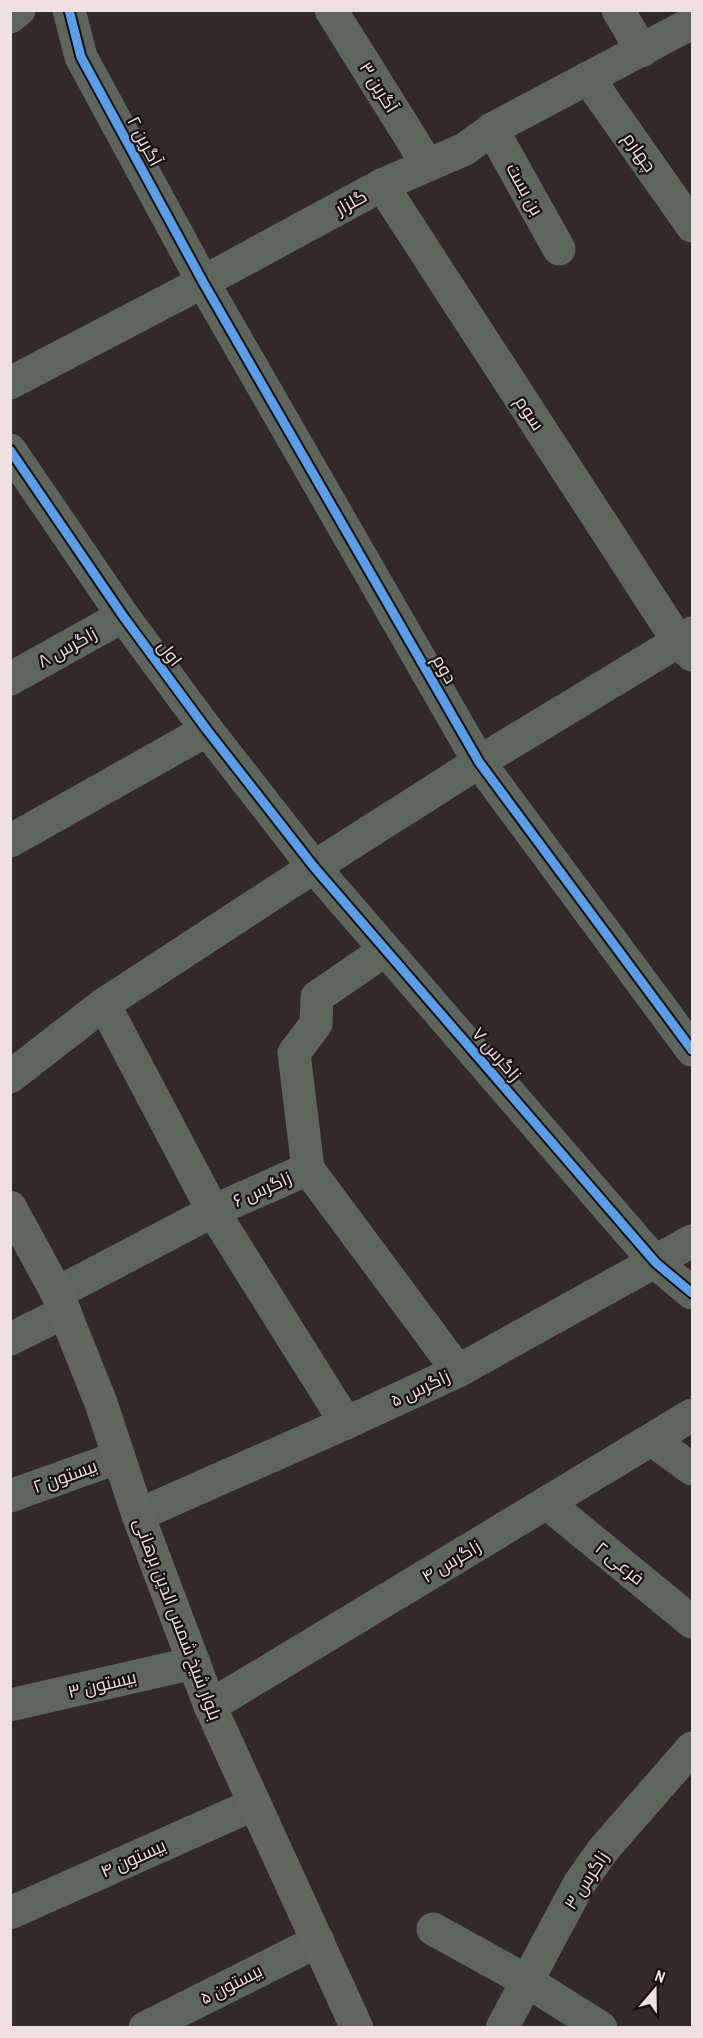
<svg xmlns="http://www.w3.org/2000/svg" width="703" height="2038" font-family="'Archivo Narrow',Cairo,sans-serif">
  <rect width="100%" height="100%" fill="#33292b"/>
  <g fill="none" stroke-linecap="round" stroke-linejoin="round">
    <g stroke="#5e655c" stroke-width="33">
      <polyline points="69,10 81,57 203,282 479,762 692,1050"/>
      <polyline points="331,10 427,164"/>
      <polyline points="618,10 642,51"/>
      <polyline points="10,17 19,10"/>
      <polyline points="588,78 692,226"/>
      <polyline points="492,129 559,249"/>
      <polyline points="382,185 678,641 692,655"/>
      <polyline points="10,450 123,616 207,730 314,867 656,1263 692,1293"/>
      <polyline points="10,679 123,616"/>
      <polyline points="10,841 207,730"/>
      <polyline points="104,1004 213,1211 346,1423"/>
      <polyline points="10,1077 104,1004 314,867 479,762 692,633"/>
      <polyline points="308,1169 294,1053 316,1024 317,997 385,950"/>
      <polyline points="57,1293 213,1211 308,1169 458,1371"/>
      <polyline points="10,1339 65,1312"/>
      <polyline points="652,1440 692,1469"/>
      <polyline points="10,1496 119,1457"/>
      <polyline points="547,1503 692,1622"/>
      <polyline points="138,1515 346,1423 458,1371 692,1241"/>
      <polyline points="10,1705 194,1663"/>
      <polyline points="210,1706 692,1415"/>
      <polyline points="10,1913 255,1804"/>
      <polyline points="433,1929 527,1981 601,2028"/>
      <polyline points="145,2028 318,1941"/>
      <polyline points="502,2028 579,1884 603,1850 692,1748"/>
    </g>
    <polyline stroke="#5e655c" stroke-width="33" points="10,383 203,282 382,185 465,149 492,129 692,23"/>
    <polyline stroke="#61675e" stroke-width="33" points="10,1207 57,1293 101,1403 138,1515 210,1706 357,2028"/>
    <defs>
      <g id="cycleway">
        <polyline points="69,10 81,57 203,282 479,762 692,1050"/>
        <polyline points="10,450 123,616 207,730 314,867 656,1263 692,1293"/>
      </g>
    </defs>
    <use href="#cycleway" stroke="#191012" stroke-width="13"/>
    <use href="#cycleway" stroke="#5a9eea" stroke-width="9"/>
  </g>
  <g text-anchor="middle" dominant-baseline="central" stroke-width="4.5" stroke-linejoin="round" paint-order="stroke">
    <g font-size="18" fill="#eee0e2" stroke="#191012">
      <text transform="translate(379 87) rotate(58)">آگرین ۳</text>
      <text transform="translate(145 141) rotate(62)">آگرین ۲</text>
      <text transform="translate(640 152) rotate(55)">چهارم</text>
      <text transform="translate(525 189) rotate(61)">بن بست</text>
      <text transform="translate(351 202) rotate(-29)">گلزار</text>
      <text transform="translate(530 413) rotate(57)">سوم</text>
      <text transform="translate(67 647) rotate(-29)">زاگرس ۸</text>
      <text transform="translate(170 653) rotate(53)">اول</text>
      <text transform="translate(445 669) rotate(60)">دوم</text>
      <text transform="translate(497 1054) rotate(49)">زاگرس ۷</text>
      <text transform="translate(262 1189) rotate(-24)">زاگرس ۶</text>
      <text transform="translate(420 1388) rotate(-25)">زاگرس ۵</text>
      <text transform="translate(65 1476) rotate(-20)">بیستون ۲</text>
      <text transform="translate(451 1561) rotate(-31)">۴ زاگرس</text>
      <text transform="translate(620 1563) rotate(39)">فرعی ۲</text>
      <text transform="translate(178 1619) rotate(69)">بلوار شیخ شمس الدین برهانی</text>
      <text transform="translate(102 1684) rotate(-13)">بیستون ۳</text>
      <text transform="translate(133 1858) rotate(-24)">بیستون ۴</text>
      <text transform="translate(586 1880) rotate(-57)">زاگرس ۳</text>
      <text transform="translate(231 1984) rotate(-27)">بیستون ۵</text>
    </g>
  </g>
  <rect width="703" height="2038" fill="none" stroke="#eee0e2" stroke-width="24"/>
  <g transform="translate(655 1990) rotate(20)" stroke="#191012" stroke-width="4.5" paint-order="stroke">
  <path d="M0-4.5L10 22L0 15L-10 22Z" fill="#eee0e2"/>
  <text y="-9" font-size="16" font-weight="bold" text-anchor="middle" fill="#eee0e2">N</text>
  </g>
</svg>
